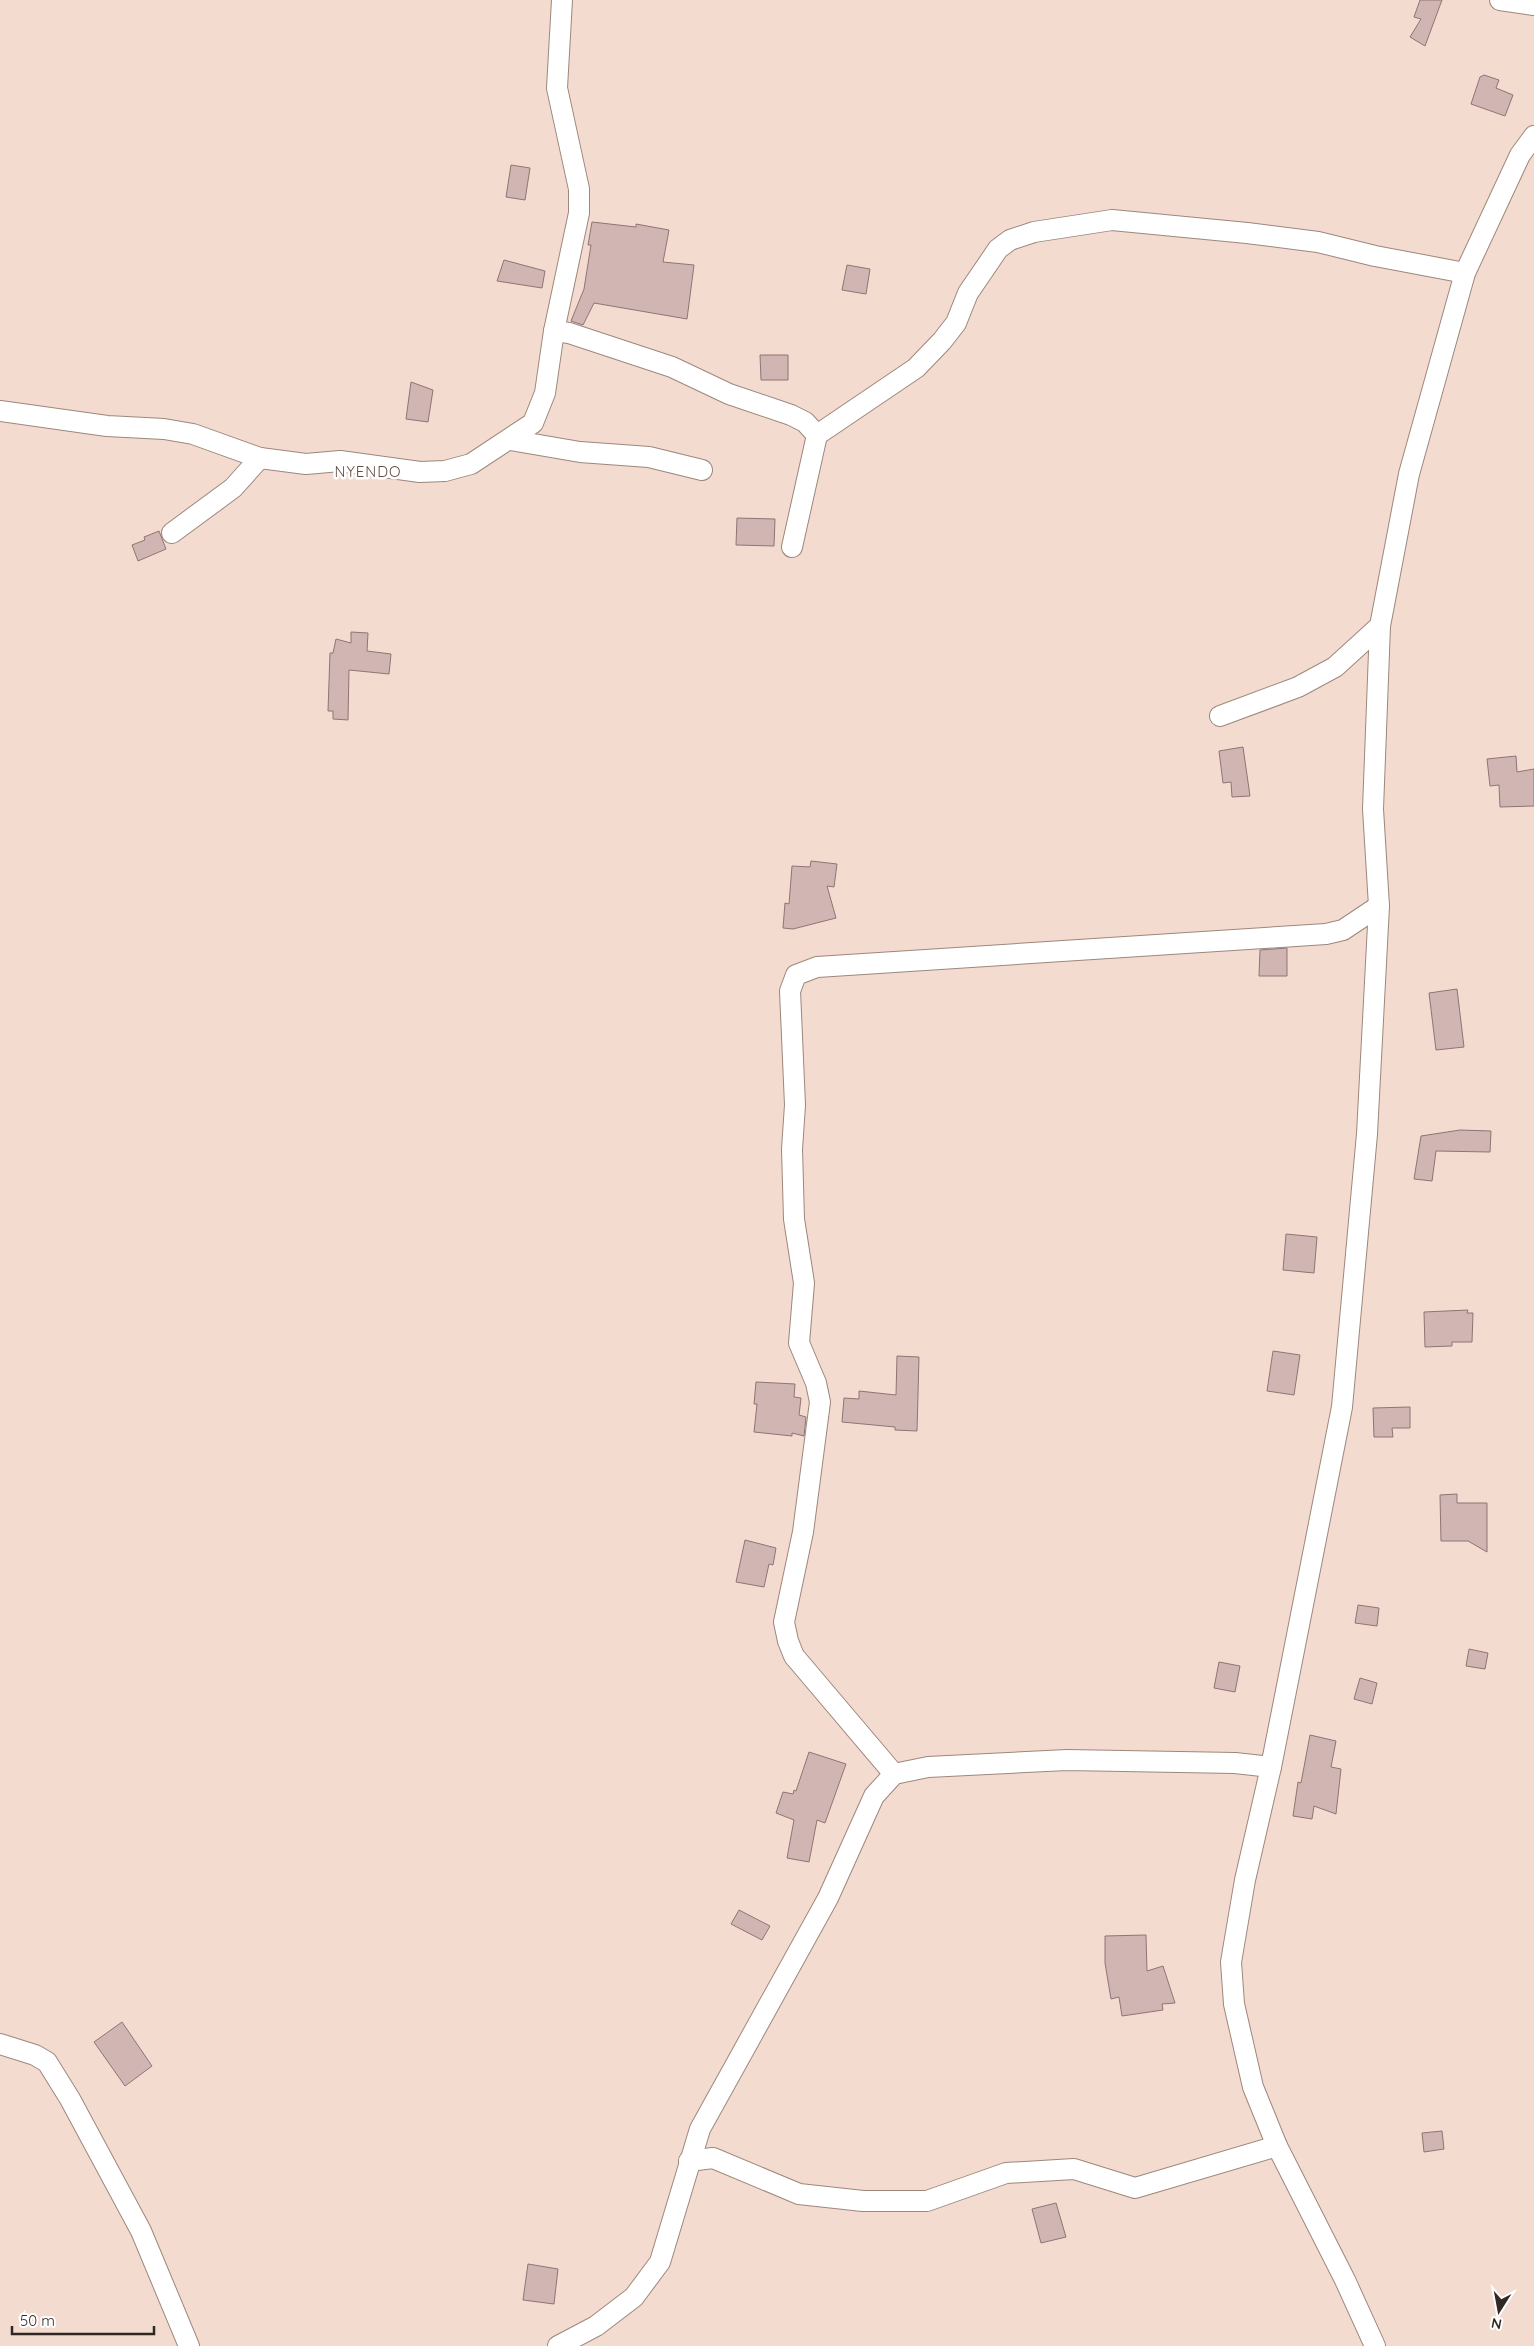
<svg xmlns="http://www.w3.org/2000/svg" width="1534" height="2346" font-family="Quicksand,sans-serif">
  <rect width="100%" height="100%" fill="#f4dbd0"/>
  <g fill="#d0b5b3" stroke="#8e7573">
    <polygon points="1420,0 1442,0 1425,46 1410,37 1421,19 1414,17"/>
    <polygon points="1484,75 1499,80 1496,88 1513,95 1505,116 1471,104 1480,77"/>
    <polygon points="511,165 530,168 525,200 506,197"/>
    <polygon points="592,222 636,227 636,224 669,230 663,262 694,265 687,319 594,303 583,325 571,321 584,289 591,245 588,245"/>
    <polygon points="504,260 545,271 542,288 497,281"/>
    <polygon points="847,265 870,269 866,294 842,290"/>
    <polygon points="760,355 788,355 788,380 761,380"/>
    <polygon points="411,382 433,390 428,422 406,419"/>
    <polygon points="737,518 775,519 774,546 736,545"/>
    <polygon points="159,531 166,549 138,561 132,545 145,540 144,537"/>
    <polygon points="351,632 368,633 367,651 391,654 389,674 349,670 348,720 333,719 333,711 328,711 330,653 333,653 336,639 351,643"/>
    <polygon points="1243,747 1250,796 1232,797 1231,782 1223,783 1219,751"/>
    <polygon points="1516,756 1517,772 1534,769 1534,806 1500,807 1499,785 1490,786 1487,759"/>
    <polygon points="811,861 837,864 834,887 827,886 836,918 793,929 783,928 785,903 789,904 792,866 810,867"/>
    <polygon points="1287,948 1287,976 1259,976 1260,950"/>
    <polygon points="1457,989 1464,1047 1436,1050 1429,993"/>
    <polygon points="1460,1130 1491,1131 1490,1152 1436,1151 1432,1181 1414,1179 1421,1136"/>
    <polygon points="1286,1234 1317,1237 1314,1273 1283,1270"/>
    <polygon points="1468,1310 1467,1313 1473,1313 1472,1342 1452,1342 1452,1346 1425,1347 1424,1312"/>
    <polygon points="1273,1351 1300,1355 1294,1395 1267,1391"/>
    <polygon points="897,1356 919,1357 917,1431 895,1430 895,1427 842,1422 844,1398 859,1399 859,1391 896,1395"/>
    <polygon points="756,1382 795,1384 794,1397 801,1398 799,1415 806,1417 804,1436 792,1433 792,1436 754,1432 757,1404 754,1404"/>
    <polygon points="1410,1407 1410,1428 1392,1428 1393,1437 1374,1437 1373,1408"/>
    <polygon points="1457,1494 1457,1503 1487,1503 1487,1552 1468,1541 1441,1541 1440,1495"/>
    <polygon points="745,1540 776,1548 773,1565 769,1564 764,1587 736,1582"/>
    <polygon points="1358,1605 1379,1608 1377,1626 1355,1623"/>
    <polygon points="1469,1649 1488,1653 1485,1669 1466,1666"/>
    <polygon points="1219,1662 1240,1666 1235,1692 1214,1688"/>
    <polygon points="1360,1678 1377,1683 1372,1704 1354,1699"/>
    <polygon points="1310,1735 1336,1741 1331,1767 1341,1769 1336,1814 1314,1806 1312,1819 1293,1816 1298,1782 1301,1783"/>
    <polygon points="809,1752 846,1764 825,1823 817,1820 809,1862 787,1858 794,1820 776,1813 783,1792 793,1794 794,1790 796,1791"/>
    <polygon points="739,1910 770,1926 762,1940 731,1924"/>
    <polygon points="1146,1935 1147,1971 1163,1966 1175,2003 1162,2004 1163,2010 1122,2016 1119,1997 1111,1999 1105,1963 1105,1936"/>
    <polygon points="122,2022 152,2066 125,2086 94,2042"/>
    <polygon points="1442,2131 1444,2149 1424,2152 1422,2133"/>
    <polygon points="1056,2203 1066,2237 1041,2243 1032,2209"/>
    <polygon points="528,2264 558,2269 554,2304 523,2300"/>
  </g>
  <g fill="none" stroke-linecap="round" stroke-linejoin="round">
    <defs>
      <g id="street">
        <polyline points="562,0 557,88 579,189 579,213 554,331 569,333 672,367 729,394 791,415 805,422 817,435 916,368 942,341 956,323 968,293 998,249 1010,240 1034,232 1112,220 1247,233 1318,242 1375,256 1465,273"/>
        <polyline points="1500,0 1534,5"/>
        <polyline points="0,411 107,426 164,429 193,434 260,458"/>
        <polyline points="510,440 580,452 649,457 702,470"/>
        <polyline points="172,533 233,488 260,458 306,464 340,461 420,472 445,471 471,464 533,423 545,393 554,331"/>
        <polyline points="792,547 817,435"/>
        <polyline points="1220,716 1298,687 1335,667 1380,626"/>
        <polyline points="894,1774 794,1656 788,1641 784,1622 803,1532 820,1402 816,1383 799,1343 804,1283 794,1219 792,1149 795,1105 790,991 796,975 817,967 1326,934 1343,930 1379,906"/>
        <polyline points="0,2044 35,2055 47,2062 70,2099 141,2231 189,2346"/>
        <polyline points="689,2161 713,2158 799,2194 863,2201 927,2201 1006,2173 1074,2169 1135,2188 1277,2146"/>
        <polyline points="558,2346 596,2326 634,2297 660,2262 700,2129 828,1898 874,1796 894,1774 928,1767 1067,1760 1235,1763 1271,1767"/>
        <polyline points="1375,2346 1345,2280 1277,2146 1253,2087 1234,2004 1231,1962 1245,1880 1271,1767 1342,1407 1367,1134 1379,906 1373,809 1380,626 1409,474 1465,273 1520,155 1534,136"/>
      </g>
    </defs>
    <use href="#street" stroke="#9d877c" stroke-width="22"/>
    <use href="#street" stroke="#fff" stroke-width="20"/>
  </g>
  <g text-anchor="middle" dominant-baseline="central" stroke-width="5" stroke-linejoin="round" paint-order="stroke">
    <g font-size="15" letter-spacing="1" fill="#5f4b42" stroke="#fff">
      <text x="368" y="471">NYENDO</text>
    </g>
  </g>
  <g transform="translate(1499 2311) rotate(191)" stroke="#ffffff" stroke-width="4" paint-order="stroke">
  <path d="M0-4L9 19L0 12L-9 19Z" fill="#312824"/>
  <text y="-8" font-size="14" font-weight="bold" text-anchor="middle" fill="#312824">N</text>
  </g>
  <path d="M12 2326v8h142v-8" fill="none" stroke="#312824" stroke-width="2.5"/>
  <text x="20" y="2326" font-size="15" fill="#312824" stroke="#ffffff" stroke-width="4" paint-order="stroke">50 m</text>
</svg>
